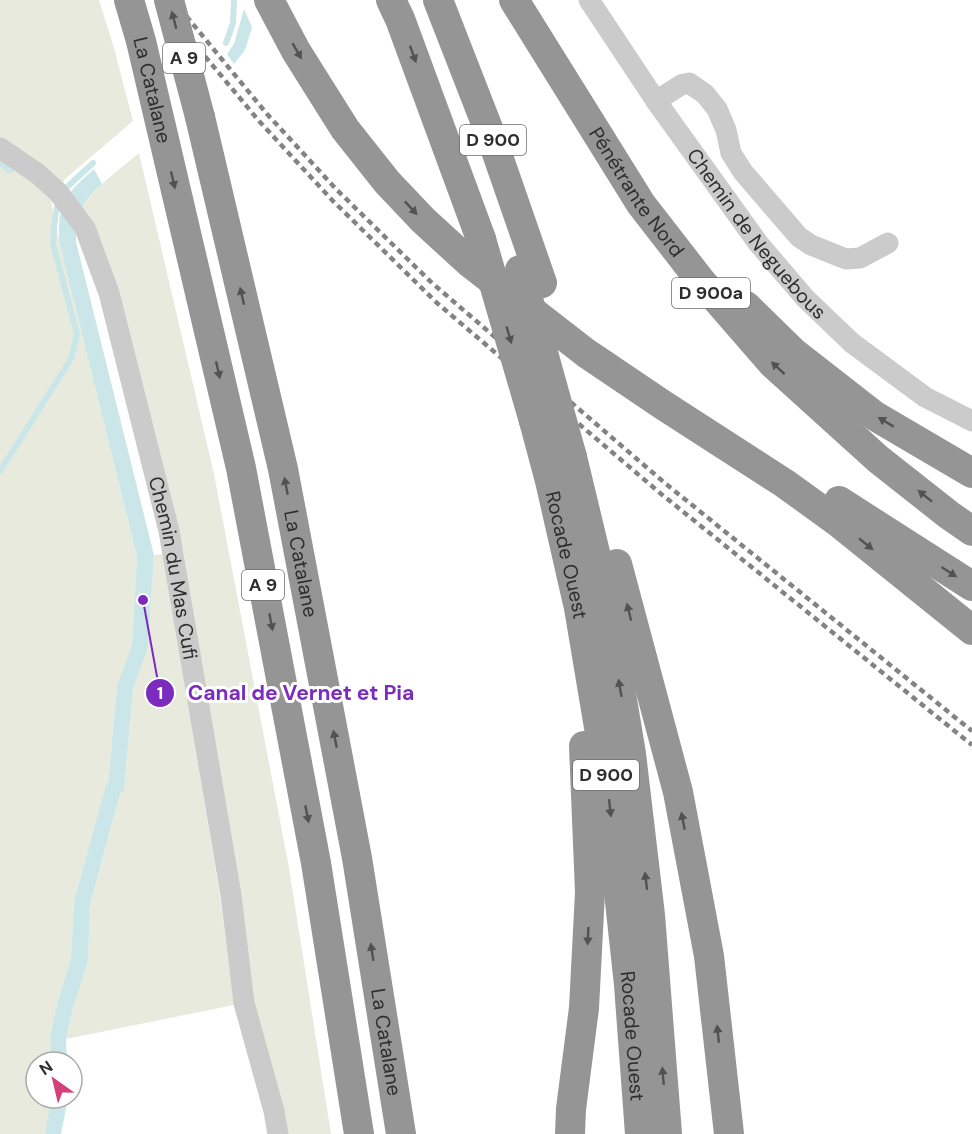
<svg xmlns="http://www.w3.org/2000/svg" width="972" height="1134" font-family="'DM Sans',sans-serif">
  <rect width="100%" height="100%" fill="#fff"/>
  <g fill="#e8eadd">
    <polygon points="0,0 99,0 114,48 133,121 65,179 51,201 59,241 137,557 132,644 117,686 108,784 106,786 74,901 71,958 57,1004 50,1038 51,1062 36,1062 36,1098 51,1098 45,1134 0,1134"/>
    <path d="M139,153L214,474L289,868L331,1134H287L253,1001L183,549L80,212C93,187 118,171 139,153Z"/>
    <polygon points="163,554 220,896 234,1005 66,1039 73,1008 88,960 90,904 120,794 124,791 133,689 148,647 154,555"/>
  </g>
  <g fill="#cbe6e8">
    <polygon points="244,9 252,27 245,50 234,64 227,54 234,44"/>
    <path d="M94,169L102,184C82,201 76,217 76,242L154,555L148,647L133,689L124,791L120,794L90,904L88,961L73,1008L66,1039L67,1062H51L50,1038L57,1004L71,958L74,901L106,785L108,784L117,686L132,644L137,557L59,241C59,229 58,213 64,202C69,191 86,176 94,169Z"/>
    <polygon points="51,1098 68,1098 61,1134 45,1134"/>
  </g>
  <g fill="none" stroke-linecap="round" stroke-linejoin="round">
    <g stroke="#cbe6e8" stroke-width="6">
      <polyline points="226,43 233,23 234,0"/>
      <polyline points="0,163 10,171"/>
      <polyline points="0,471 71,359 77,334 53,244 55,218 58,202 66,188 93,163"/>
    </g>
    <g stroke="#cbcbcb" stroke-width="21">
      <path id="s1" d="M589,0L656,101L758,243L805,298L852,343L925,397L972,421"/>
      <polyline points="656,101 681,85 689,83 705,94 717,109 726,130 731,153 743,172 799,237 811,245 846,259 860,258 888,243"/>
      <path id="s2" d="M0,148L38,174L58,192L85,228L109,293L169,531L231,895L244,1003L274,1111L278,1134"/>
    </g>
    <g stroke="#959595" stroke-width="30">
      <path id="s3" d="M129,0L141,41L241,468L316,863L359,1134"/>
      <polyline points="269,0 296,51 345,129 387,182 423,220 470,263 586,353 663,405 784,483 838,522 972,630"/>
      <polyline points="391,0 400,19 481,239"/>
      <polyline points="438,0 491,136 542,283"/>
      <path id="s4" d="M514,0L641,204L700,280L773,364L878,459L949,515L972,531"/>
      <path id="s5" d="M200,117L283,469L357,858L401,1134"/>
      <polyline points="746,306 793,352 875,416 972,473"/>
      <path id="s6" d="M534,421L550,481L579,608L605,763L629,985L640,1134"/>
      <polyline points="572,457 604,590 631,754 650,915 667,1134"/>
      <polyline points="839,501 972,586"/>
      <polyline points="617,564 678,792 709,956 729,1134"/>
      <polyline points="570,1134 571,1109 584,1008 590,892 584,746"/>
    </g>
    <g stroke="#838383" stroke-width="4.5" stroke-dasharray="6 4.5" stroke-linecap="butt">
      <polyline points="158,0 259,121 333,201 437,303 660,493 972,745"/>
      <polyline points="173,0 267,114 336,189 432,283 666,484 972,731"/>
    </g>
    <g stroke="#959595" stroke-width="30">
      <polyline points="169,0 200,117"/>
      <polyline points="481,239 534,421"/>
      <polyline points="520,270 572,457"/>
    </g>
  </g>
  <defs><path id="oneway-solid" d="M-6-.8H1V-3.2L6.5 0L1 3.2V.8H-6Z" transform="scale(1.5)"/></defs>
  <g fill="#525252">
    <use href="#oneway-solid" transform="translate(174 20) rotate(-105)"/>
    <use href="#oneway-solid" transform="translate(297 51) rotate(60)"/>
    <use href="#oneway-solid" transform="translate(413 54) rotate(70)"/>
    <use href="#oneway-solid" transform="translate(173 180) rotate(77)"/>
    <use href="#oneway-solid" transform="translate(411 208) rotate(47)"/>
    <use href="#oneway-solid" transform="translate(242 296) rotate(-103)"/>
    <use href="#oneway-solid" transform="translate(509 335) rotate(74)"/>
    <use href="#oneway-solid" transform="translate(778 368) rotate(-137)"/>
    <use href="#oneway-solid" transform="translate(218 370) rotate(77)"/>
    <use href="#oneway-solid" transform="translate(886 422) rotate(-149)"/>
    <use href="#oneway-solid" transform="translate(286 486) rotate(-101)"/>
    <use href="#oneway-solid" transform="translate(925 496) rotate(-141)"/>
    <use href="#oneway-solid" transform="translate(866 544) rotate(39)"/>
    <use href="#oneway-solid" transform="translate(949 572) rotate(33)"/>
    <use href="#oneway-solid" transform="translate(629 612) rotate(-104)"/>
    <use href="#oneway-solid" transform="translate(271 622) rotate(79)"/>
    <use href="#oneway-solid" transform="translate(620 688) rotate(-100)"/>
    <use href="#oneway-solid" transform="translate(335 739) rotate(-101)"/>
    <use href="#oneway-solid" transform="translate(610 808) rotate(84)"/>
    <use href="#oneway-solid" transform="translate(307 814) rotate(79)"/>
    <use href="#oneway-solid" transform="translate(683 821) rotate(-101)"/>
    <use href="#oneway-solid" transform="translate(646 881) rotate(-97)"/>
    <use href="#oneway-solid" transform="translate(588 936) rotate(93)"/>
    <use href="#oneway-solid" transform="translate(372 952) rotate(-99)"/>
    <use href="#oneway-solid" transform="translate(718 1034) rotate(-96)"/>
    <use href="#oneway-solid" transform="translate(663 1076) rotate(-95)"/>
  </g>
  <g text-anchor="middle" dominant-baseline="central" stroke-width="6" stroke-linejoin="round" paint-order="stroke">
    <g fill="#fff" stroke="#6d6d6d" stroke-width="1.5">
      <rect x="163" y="43" width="42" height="30" rx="4.5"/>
      <rect x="460" y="125" width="66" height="30" rx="4.5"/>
      <rect x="672" y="278" width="78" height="30" rx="4.5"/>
      <rect x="242" y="570" width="42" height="30" rx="4.5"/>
      <rect x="573" y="760" width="66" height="30" rx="4.5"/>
    </g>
    <g font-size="18" font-weight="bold" fill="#2e2e2e">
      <text x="184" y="58">A 9</text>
      <text x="493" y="140">D 900</text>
      <text x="711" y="293">D 900a</text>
      <text x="263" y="585">A 9</text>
      <text x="606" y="775">D 900</text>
    </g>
    <g font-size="20" fill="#2e2e2e" stroke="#fff">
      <text stroke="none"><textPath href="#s3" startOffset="93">La Catalane</textPath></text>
      <text stroke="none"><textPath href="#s4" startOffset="228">Pénétrante Nord</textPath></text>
      <text stroke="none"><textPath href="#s1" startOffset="288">Chemin de Neguebous</textPath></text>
      <text stroke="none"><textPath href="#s6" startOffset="138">Rocade Ouest</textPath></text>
      <text stroke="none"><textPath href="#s5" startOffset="458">La Catalane</textPath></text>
      <text stroke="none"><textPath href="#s2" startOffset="470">Chemin du Mas Cufi</textPath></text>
      <text stroke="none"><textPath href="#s6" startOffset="624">Rocade Ouest</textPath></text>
      <text stroke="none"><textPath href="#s5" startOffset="944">La Catalane</textPath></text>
    </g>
  </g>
  <path fill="none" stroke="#7b2cbf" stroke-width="2" d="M143 600L160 693"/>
  <g fill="#7b2cbf" stroke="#fff" stroke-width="2">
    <circle cx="143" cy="600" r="6"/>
    <circle cx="160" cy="693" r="15"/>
  </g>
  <g font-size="18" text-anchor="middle" font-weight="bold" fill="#fff">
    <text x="160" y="699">1</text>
  </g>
  <g font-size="21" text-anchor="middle" font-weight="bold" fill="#7b2cbf" stroke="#fff" stroke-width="6" stroke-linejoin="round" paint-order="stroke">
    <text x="301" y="700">Canal de Vernet et Pia</text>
  </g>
  <g transform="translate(54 1080) rotate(326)"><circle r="28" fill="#ffffff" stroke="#ababab" stroke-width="1.5"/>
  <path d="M0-4.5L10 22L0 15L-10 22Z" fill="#d4417a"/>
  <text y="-9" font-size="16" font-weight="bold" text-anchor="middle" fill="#2e2e2e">N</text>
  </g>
</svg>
